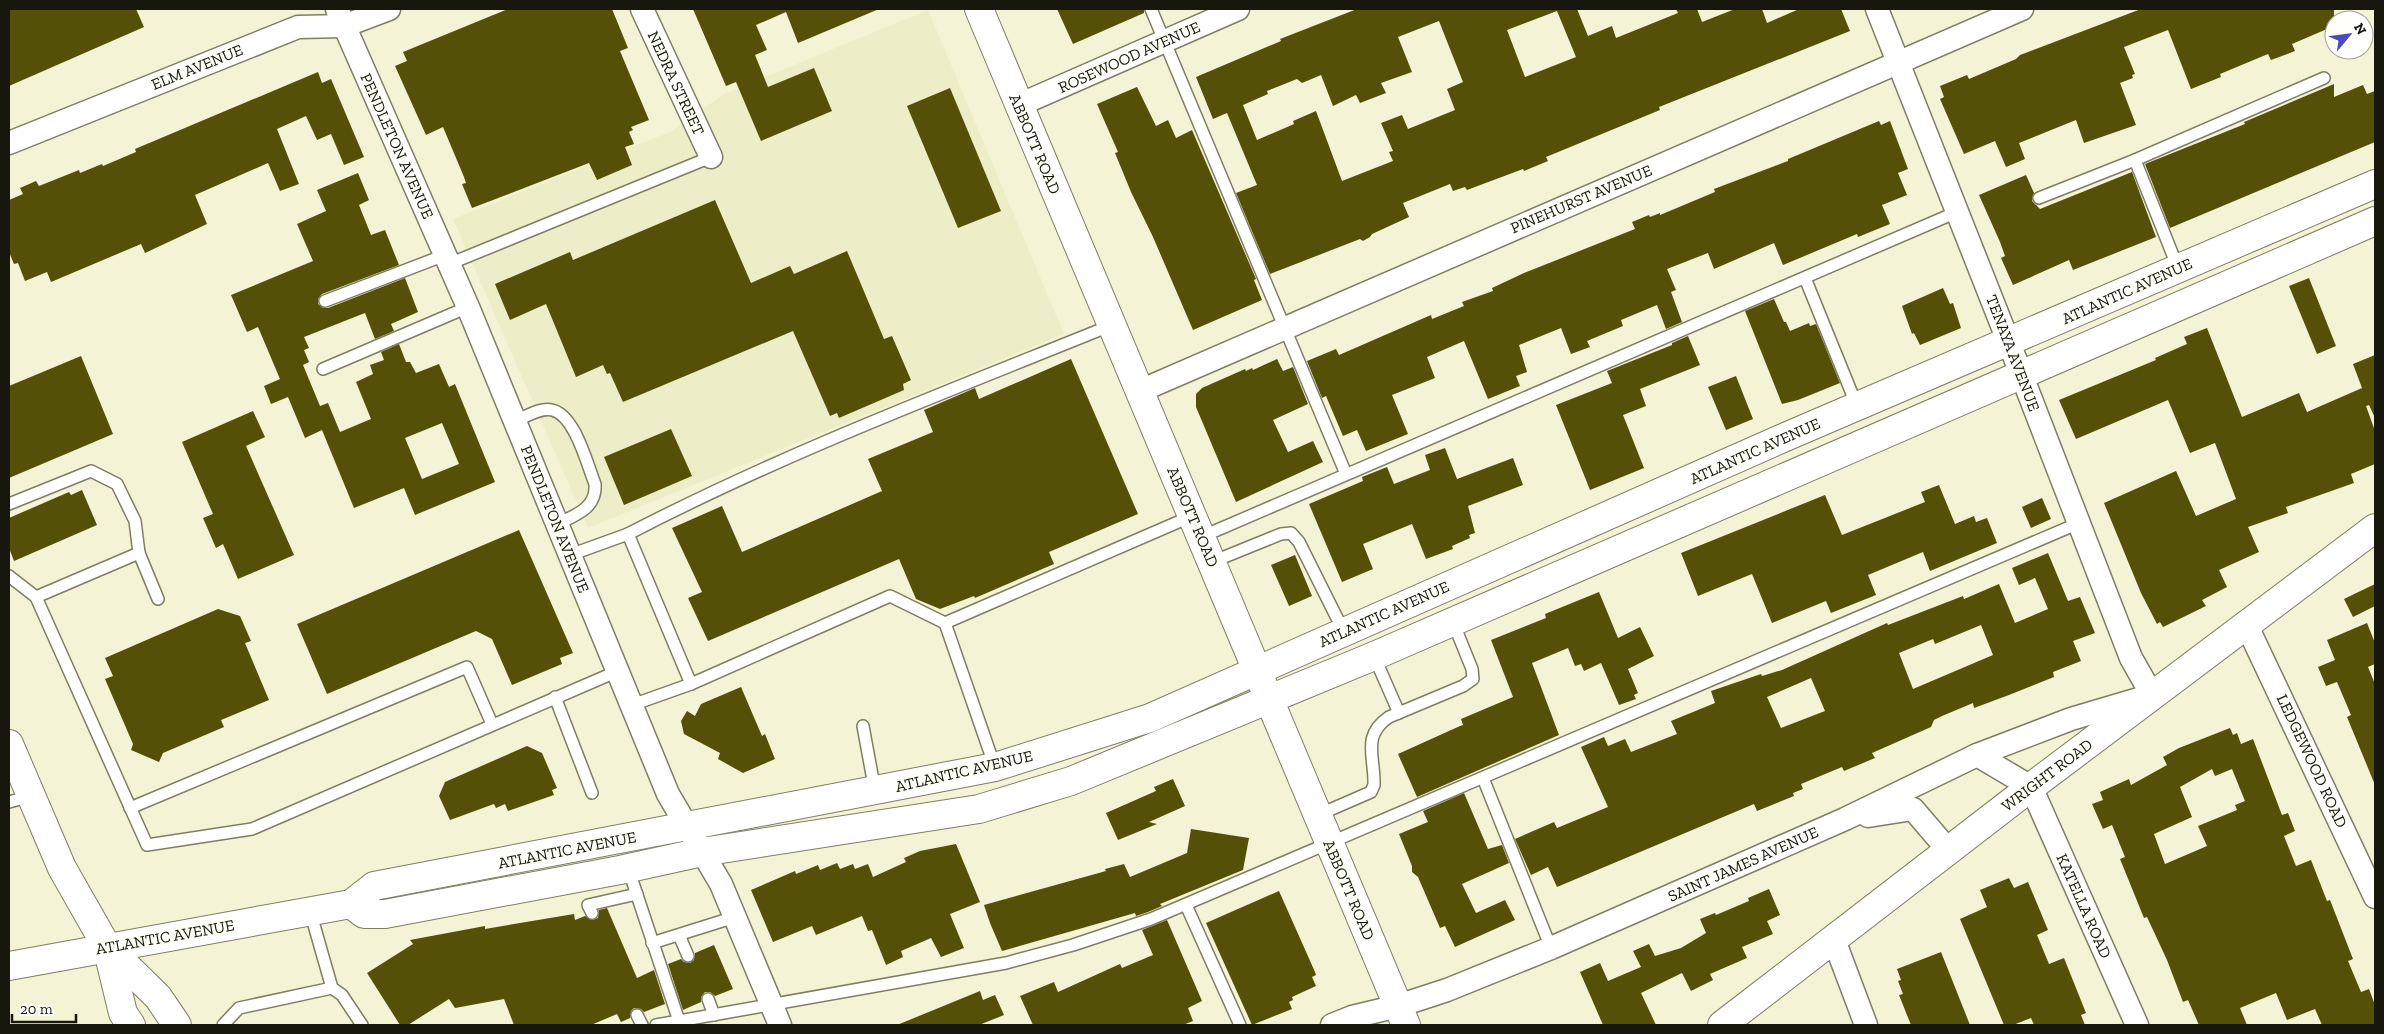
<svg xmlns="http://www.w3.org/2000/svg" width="2384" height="1034" font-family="'Zilla Slab',serif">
  <rect width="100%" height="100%" fill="#f4f3d6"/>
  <polygon fill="#ededc7" points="928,10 1064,334 588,528 453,219 670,132 724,94"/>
  <g fill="#545007" fill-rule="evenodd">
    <polygon points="9,9 136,9 144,27 9,86"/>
    <polygon points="508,9 612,9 628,48 620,51 649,120 631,127 633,130 629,132 634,144 625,147 632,165 597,180 589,163 472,208 462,184 466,183 464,177 443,127 426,135 395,66 407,61 403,52"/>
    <polygon points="693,9 879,9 798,43 786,12 756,25 767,50 755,55 768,87 814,68 832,111 761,141 736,82 726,86"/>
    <polygon points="1057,9 1144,9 1144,13 1073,44"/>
    <path d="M1357,9H1577L1588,36L1612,26L1616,38L1678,13L1676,9H1697L1702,22L1735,9H1762L1767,23L1799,9H1841L1850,31L1659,107L1660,110L1546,157L1548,161L1524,171L1523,169L1467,190L1465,187L1453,191L1450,184L1403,203L1409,217L1372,234L1370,237L1363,241L1360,239L1270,274L1236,193L1257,185L1227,113L1213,119L1196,77L1281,41L1280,39ZM1557,11L1576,57L1525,77L1507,30ZM1439,21L1463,82L1447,89L1455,110L1408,129L1402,115L1381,123L1393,151L1389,152L1393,161L1342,181L1316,111L1293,121L1294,124L1257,140L1243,105L1268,94L1267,91L1297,79L1302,83L1321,75L1333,106L1356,95L1360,103L1386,93L1381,83L1412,72L1398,37Z"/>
    <polygon points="2141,9 2334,9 2334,26 2292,44 2295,51 2271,60 2268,54 2220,74 2221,77 2191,89 2168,30 2124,47 2135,74 2132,75 2133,78 2120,83 2136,125 2084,143 2076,120 2019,143 2025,159 2006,167 1995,141 1964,154 1940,99 1944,97 1940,86 1967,75 1969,79 2016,59 2020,55"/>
    <polygon points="318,72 322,83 331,79 364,157 344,165 331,134 317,140 306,116 277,129 299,184 280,191 268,163 195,195 207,224 145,253 141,244 51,282 47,272 25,281 18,263 14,264 9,252 9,200 23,194 20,188 36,181 39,186 79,170 80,173 102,164 103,166 136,152 135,149"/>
    <polygon points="2334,84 2334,97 2363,85 2367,94 2375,91 2375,142 2170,228 2145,164 2245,124 2244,122"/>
    <polygon points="1137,87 1156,126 1168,120 1176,138 1192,130 1256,279 1254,280 1262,300 1193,330 1153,237 1131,192 1115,153 1118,152 1097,104"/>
    <polygon points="950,88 1001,211 958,228 907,106"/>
    <polygon points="1879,121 1881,125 1890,121 1908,169 1898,173 1907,195 1882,205 1890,224 1858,237 1857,234 1783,265 1774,243 1714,269 1708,253 1667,269 1676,290 1671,292 1682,322 1666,329 1657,305 1621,320 1623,326 1587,341 1590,347 1571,354 1561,328 1519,345 1527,372 1516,376 1520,386 1488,399 1464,341 1427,357 1435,378 1392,395 1408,434 1366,451 1357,430 1343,436 1326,396 1322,398 1307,361 1336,349 1339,355 1431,315 1432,319 1464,306 1462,302 1493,291 1492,288 1524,273 1635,229 1632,222 1649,215 1650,217 1660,213 1660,215 1715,192 1714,189 1788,161 1788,159"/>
    <polygon points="2132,172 2156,237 2073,270 2069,260 2013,285 2001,258 2005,256 2000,242 1979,195 2026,175 2034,193 2032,201 2040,209"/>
    <path d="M358,173L369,200L359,205L371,235L385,230L399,265L322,294L318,299V304L323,308H328L405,278L418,312L391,324L394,331L375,339L365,313L304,337L309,348L304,350L309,362L303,365L320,406L328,403L340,432L371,419L356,382L373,374L370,365L384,360L381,352L399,344L406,362H410L416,373L439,364L449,387L455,384L495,482L415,515L404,488L354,508L322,430L305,438L288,397L271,404L264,386L280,379L258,327L247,332L231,295L313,261L297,224L326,211L317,190ZM442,423L459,464L422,479L405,438Z"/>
    <polygon points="715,200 751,283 790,266 794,274 847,251 884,339 892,336 911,380 903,384 904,390 839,418 837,413 830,416 793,331 623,402 610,373 607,374 603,365 576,377 546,304 510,320 495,284 570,252 573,260"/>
    <polygon points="2309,278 2336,346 2317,354 2289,286"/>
    <polygon points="1943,288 1950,304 1953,303 1961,328 1920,345 1914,333 1912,334 1902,306"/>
    <polygon points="1774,299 1784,322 1786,322 1790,331 1809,323 1810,326 1816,324 1840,383 1798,400 1782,404 1745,311"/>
    <polygon points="2207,328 2242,417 2299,393 2307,412 2362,388 2353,364 2375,355 2375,418 2369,405 2366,406 2375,431 2375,464 2351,474 2354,483 2286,507 2288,513 2248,527 2259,552 2219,570 2227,587 2202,600 2206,606 2163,627 2160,622 2157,624 2141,593 2104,503 2176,471 2196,516 2236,499 2215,443 2190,453 2168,400 2076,439 2059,400 2156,360 2155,358 2187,344 2184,337"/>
    <polygon points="1688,336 1700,365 1640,389 1646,406 1623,415 1644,468 1590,490 1556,405 1612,383 1607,371 1672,345 1672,343"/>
    <polygon points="81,356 113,434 9,478 9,386"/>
    <polygon points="1071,359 1138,514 1049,552 1054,564 975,598 974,596 940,609 916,599 899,559 708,641 688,598 702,592 672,528 722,506 742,552 882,491 868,459 933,432 924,410 975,388 979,399"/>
    <polygon points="1277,359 1283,371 1293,367 1308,404 1273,420 1288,452 1313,441 1323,462 1236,502 1196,407 1196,394 1202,388 1245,369 1246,371 1252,368 1253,370"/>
    <polygon points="1736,376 1753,419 1726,430 1708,387"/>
    <polygon points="253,411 265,437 246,446 294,555 238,579 223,544 216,548 203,518 213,514 182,442"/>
    <polygon points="671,429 692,476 624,505 604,457"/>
    <polygon points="1445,448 1457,479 1513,458 1523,485 1468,506 1475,533 1469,535 1470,538 1452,546 1453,549 1426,559 1412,524 1363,544 1373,569 1342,582 1309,504 1363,481 1362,477 1387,467 1394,484 1430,470 1425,455"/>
    <polygon points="1939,485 1955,524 1974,516 1976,522 1987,518 1997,543 1930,571 1923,552 1868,575 1876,595 1831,613 1826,601 1772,623 1752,574 1698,596 1681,553 1825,495 1842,535 1925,502 1921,492"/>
    <polygon points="82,490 97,525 14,561 9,548 9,518 69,492 71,495"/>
    <polygon points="2042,498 2051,519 2031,528 2022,507"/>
    <polygon points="519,530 573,653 560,658 562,664 512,685 492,639 476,631 327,694 297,624"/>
    <path d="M2048,553L2068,601L2080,597L2095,633L2073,641L2081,661L2053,672L2054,677L2009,695L1974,708L1973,703L1942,716L1934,720L1931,727L1872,753L1875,758L1844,771L1842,767L1801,784L1803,789L1793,793L1794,796L1757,811L1754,804L1557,887L1548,867L1531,875L1515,839L1554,822L1557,828L1608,807L1581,747L1604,737L1608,746L1625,739L1631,752L1677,734L1671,721L1715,703L1711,691L1761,674L1762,676L1782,670L1887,623L1888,625L1963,596L1964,599L1999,584L2015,623L2048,609L2035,578L2019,585L2012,568ZM1981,625L1993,655L1913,689L1899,653L1933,639L1935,644ZM1811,678L1825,711L1781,728L1767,697Z"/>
    <polygon points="1295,555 1312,596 1289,606 1271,565"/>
    <polygon points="2375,584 2375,606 2353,617 2344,599"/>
    <polygon points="1599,592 1618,638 1640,627 1654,656 1628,669 1638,693 1634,695 1636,699 1619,705 1601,663 1584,671 1581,664 1575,666 1568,648 1532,663 1559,735 1417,797 1398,754 1460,726 1463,725 1461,719 1513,697 1491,640 1546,618 1545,614"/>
    <polygon points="218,609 240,616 251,641 245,643 269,700 221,720 224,727 163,753 159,762 131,750 133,744 105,679 113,676 105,658"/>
    <polygon points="2367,623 2375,643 2375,664 2368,667 2375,684 2375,785 2347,717 2351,715 2337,682 2326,686 2318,667 2335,660 2327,640"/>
    <polygon points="741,687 762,736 765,734 775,759 743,773 718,759 720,753 684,734 681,721 687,711 695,716 701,704"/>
    <path d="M2230,728L2233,735L2237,733L2241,744L2253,739L2282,815L2288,813L2295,831L2284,836L2296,866L2311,860L2327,901L2330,900L2353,959L2348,961L2361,992L2369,989L2375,1005V1025H2322L2315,1009L2287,1020L2276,993L2240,1008L2247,1025H2199L2188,1000L2183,1002L2167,960L2147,917L2144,918L2120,859L2125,857L2112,825L2103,829L2092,804L2103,800L2100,792L2129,779L2131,785L2167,765L2163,757L2179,748ZM2212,769L2215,776L2232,769L2245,801L2235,805L2237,810L2198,826L2207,846L2165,864L2154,834L2192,817L2180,787Z"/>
    <polygon points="527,746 542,753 557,788 552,790 554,795 508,811 505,804 496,808 494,804 450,820 439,796 445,782"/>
    <polygon points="1173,779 1185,806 1149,822 1157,824 1118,840 1106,813 1156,791 1154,787"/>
    <polygon points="1464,793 1488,849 1502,845 1509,863 1462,884 1476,913 1505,900 1515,920 1455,947 1445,926 1440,928 1418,877 1412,872 1412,866 1399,834 1428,822 1423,811"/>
    <polygon points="1191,829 1249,838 1243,870 1160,904 1162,906 1148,912 1136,916 1135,913 1002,951 990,923 984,905 1106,871 1105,869 1124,864 1130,877 1187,853"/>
    <polygon points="956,844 980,902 950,914 964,948 941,957 931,938 901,951 903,957 886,965 872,930 868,931 862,916 816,935 812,926 773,942 751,890 795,871 796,874 818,865 820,870 837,863 840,869 853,864 855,869 868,864 873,877 906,862 904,858 920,851"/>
    <polygon points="2009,878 2014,888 2028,882 2048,930 2037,935 2049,964 2064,958 2086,1013 2081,1015 2085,1025 2034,1025 2031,1018 2013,1025 2004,1025 1960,919 1987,907 1980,890"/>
    <polygon points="1769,889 1780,915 1767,921 1773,934 1742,947 1747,958 1710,974 1713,980 1691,991 1682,973 1641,993 1656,1025 1603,1025 1580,972 1600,963 1608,981 1641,967 1633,951 1649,944 1655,956 1681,948 1706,933 1700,919 1715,913 1716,915 1749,901 1748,898"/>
    <polygon points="1279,891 1315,972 1316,975 1312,977 1316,986 1292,997 1293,1000 1289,1002 1292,1009 1252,1025 1206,923"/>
    <polygon points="607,908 637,978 654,970 665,1004 644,1012 641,1009 634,1008 631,1011 630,1018 621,1022 617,1014 591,1025 514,1025 504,999 455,1008 449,999 408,1025 400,1025 367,973 413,944 410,940 485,926 485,929 574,914 575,920 585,916 592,920 598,918 599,910"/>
    <polygon points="1167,920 1202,1001 1188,1008 1193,1021 1183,1025 1033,1025 1020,996 1054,982 1058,992 1120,964 1122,968 1153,955 1142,930"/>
    <polygon points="714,945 733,989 715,996 710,992 705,992 701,997 701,1002 683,1010 668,964 681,959 684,962 690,963 694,960 695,953"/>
    <polygon points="1941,952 1970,1025 1911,1025 1899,995 1903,994 1898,981 1901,980 1897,969"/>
    <polygon points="980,991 983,1000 995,995 1004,1015 979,1025 897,1025"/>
  </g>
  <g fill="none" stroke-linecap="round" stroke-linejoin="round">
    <defs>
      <g id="lane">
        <polyline points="1151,9 1346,474"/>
        <polyline points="2135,160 2324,78"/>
        <polyline points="2039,198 2135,160 2178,268"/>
        <polyline points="449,264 711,157"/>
        <polyline points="1805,278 1857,406"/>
        <polyline points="325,301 445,255"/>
        <polyline points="323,369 468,307"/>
        <path d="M515,421C526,417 540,407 552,410C575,415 587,464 595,484C597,508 576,515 557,524"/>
        <polyline points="9,504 91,471 117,484 135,521 139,553"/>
        <path d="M628,534C784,453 949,391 1112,325"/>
        <polyline points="1201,537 1957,212"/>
        <polyline points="570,555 628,534 691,684"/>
        <polyline points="1212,562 1281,534 1291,533 1299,542 1344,632"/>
        <polyline points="9,576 36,597"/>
        <polyline points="158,599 139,553 36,597 147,845 252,829 618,671"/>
        <polyline points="945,623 995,767"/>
        <polyline points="1374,656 1399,713"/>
        <polyline points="555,697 592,793"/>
        <polyline points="632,705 691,684 890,596 945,623 1192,516"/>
        <polyline points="863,726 875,791"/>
        <polyline points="1483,778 1551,948"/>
        <polyline points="9,802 31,796"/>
        <polyline points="130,808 467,667 492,724"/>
        <path d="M1318,815L1371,792L1374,785C1375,757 1361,736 1389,717L1463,686L1473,679L1472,669L1453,622"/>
        <polyline points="628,868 679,1021"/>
        <polyline points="1186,905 1240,1025"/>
        <polyline points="592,913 588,905 637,894"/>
        <polyline points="679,935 688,956"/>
        <polyline points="652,943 735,917"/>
        <polyline points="332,988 342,995 362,1025"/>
        <polyline points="708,999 714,1015"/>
        <polyline points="637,1015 642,1025"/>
        <polyline points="223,1025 239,1008 332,988 310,911"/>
        <polyline points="656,1025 1006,963 1073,945 1151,919 2079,523"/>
      </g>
      <g id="street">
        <polyline points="337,9 468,307 668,794 721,884 780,1025"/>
        <polyline points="642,9 711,157"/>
        <polyline points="1019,105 1238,9"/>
        <polyline points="9,143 298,27 344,26 389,9"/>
        <polyline points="1140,391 2022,9"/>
        <polyline points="2247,626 2375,897"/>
        <polyline points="1977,755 2031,787 2137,1025"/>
        <polyline points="1868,816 1913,809 1949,851"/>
        <polyline points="1834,940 1866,1025"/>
        <polyline points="1332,1025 1352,1017 1398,1006 1447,990 1551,948 1845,819 1977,755 2071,719 2152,695 2131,658 2022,376 1877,9"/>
      </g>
      <g id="secondary">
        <polyline points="979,9 1406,1025"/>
        <polyline points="1722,1025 2031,787 2375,528"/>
      </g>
      <g id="primary">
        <polyline points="9,744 62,868 107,947 123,1013 131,1025"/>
        <polyline points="351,904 364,914 385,914 620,870 702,852 979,809 1071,781 1374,656 2375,221"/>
        <polyline points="107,947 158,997 177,1025"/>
        <polyline points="9,966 351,904 374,886 995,767 1150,718 1783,438 2375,184"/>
      </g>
    </defs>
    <use href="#lane" stroke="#7f7e64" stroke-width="14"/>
    <use href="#street" stroke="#7f7e64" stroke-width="25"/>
    <use href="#secondary" stroke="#7f7e64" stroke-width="30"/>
    <use href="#primary" stroke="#7f7e64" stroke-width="30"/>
    <use href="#lane" stroke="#fff" stroke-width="11"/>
    <use href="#street" stroke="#fff" stroke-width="22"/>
    <use href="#secondary" stroke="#fff" stroke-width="28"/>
    <use href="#primary" stroke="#fff" stroke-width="28"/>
  </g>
  <g text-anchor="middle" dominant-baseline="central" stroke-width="5" stroke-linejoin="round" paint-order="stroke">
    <g font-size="16" fill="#17170d" stroke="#fffff9">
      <text transform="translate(1129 57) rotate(-24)">ROSEWOOD AVENUE</text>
      <text transform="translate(197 67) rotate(-22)">ELM AVENUE</text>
      <text transform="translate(676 83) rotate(65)">NEDRA STREET</text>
      <text transform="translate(1035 144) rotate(67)">ABBOTT ROAD</text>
      <text transform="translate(397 146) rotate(66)">PENDLETON AVENUE</text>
      <text transform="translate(1581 199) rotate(-23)">PINEHURST AVENUE</text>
      <text transform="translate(2127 291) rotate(-24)">ATLANTIC AVENUE</text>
      <text transform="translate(2013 353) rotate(69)">TENAYA AVENUE</text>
      <text transform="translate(1755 451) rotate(-24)">ATLANTIC AVENUE</text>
      <text transform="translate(1193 517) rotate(67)">ABBOTT ROAD</text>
      <text transform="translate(555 519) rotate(68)">PENDLETON AVENUE</text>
      <text transform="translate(1384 614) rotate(-24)">ATLANTIC AVENUE</text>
      <text transform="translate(2312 761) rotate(65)">LEDGEWOOD ROAD</text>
      <text transform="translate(964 771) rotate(-13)">ATLANTIC AVENUE</text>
      <text transform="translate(2047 775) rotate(-37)">WRIGHT ROAD</text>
      <text transform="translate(567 850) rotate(-11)">ATLANTIC AVENUE</text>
      <text transform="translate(1743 864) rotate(-24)">SAINT JAMES AVENUE</text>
      <text transform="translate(1349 890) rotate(67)">ABBOTT ROAD</text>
      <text transform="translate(2084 906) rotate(66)">KATELLA ROAD</text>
      <text transform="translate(165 937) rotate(-10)">ATLANTIC AVENUE</text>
    </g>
  </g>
  <rect width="2384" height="1034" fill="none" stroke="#17170d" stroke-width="20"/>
  <g transform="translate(2349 35) rotate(61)"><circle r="24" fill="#fffff9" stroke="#a2a29b"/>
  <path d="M0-4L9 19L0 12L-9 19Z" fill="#4a49bf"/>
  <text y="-8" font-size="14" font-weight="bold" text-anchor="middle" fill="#17170d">N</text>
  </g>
  <path d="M12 1014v8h64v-8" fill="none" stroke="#17170d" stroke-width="2.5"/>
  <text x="20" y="1014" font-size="15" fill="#17170d" stroke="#fffff9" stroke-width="4" paint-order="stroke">20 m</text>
</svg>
